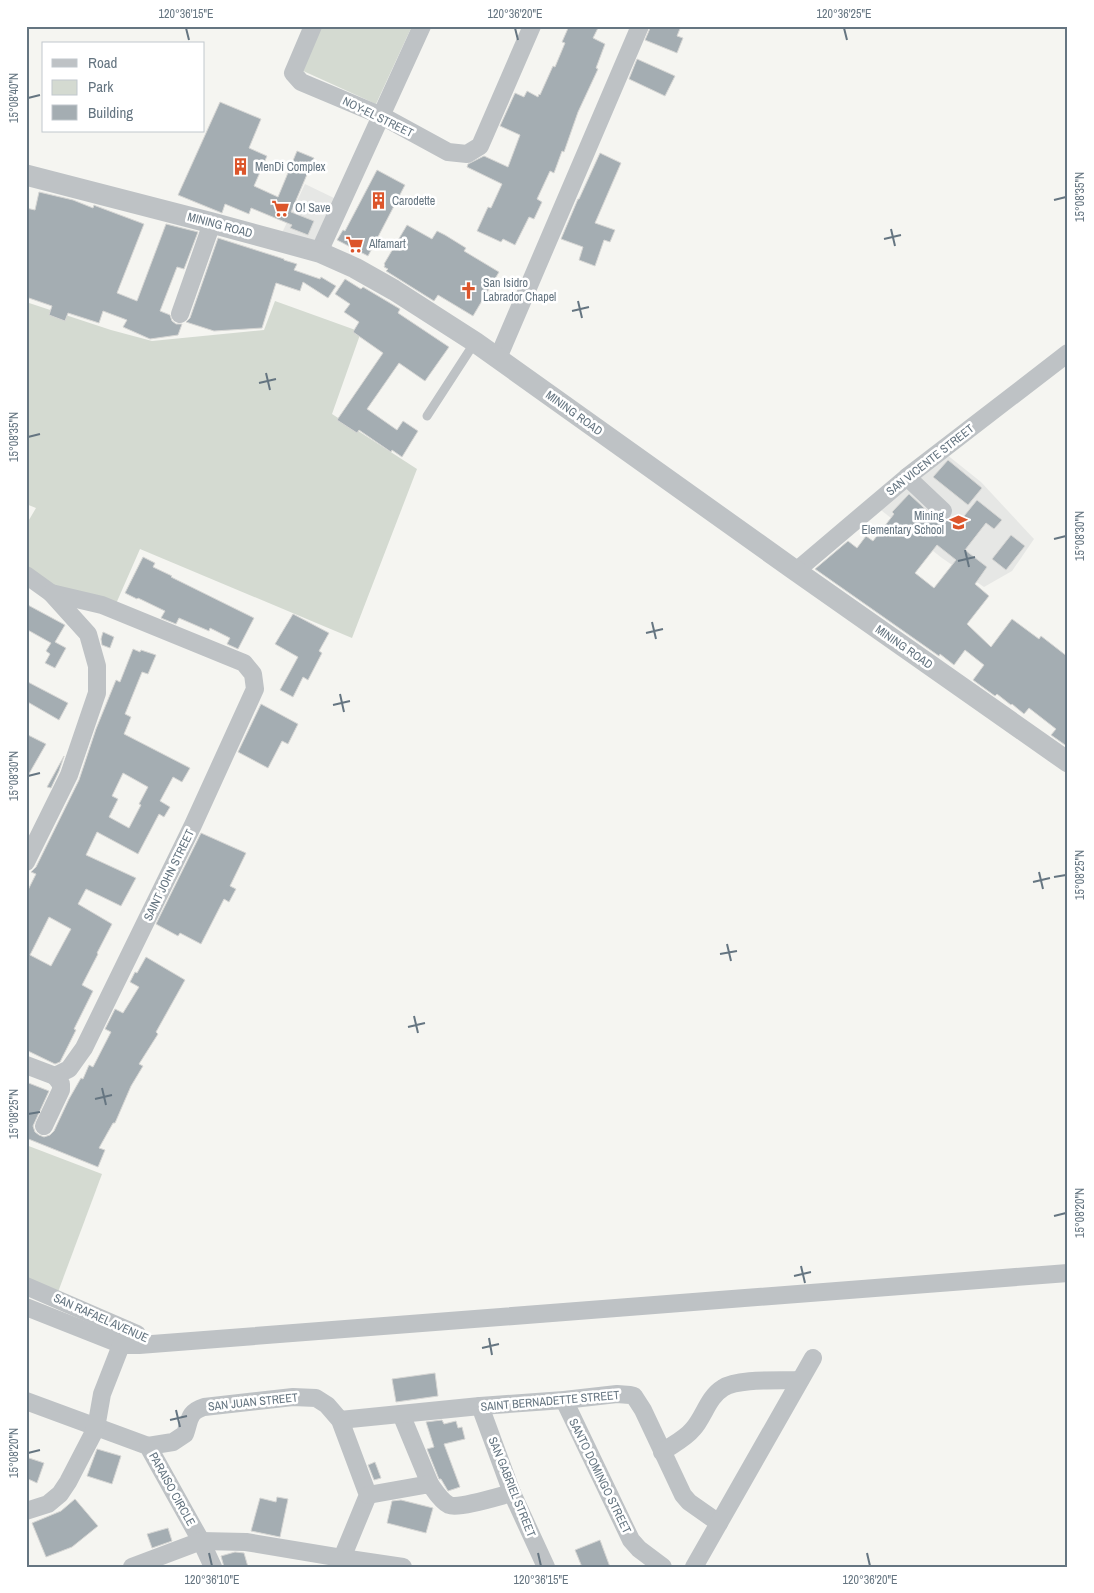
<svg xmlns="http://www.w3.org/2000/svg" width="1094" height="1593" font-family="'Archivo Narrow',sans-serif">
  <rect width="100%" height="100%" fill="#f5f5f1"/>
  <g fill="#e6e7e5">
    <polygon points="305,184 336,199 313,243 282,233"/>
    <polygon points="946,454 981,482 1034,539 1012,571 984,587 942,558 877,507"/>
  </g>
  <g fill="#d4dad1">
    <polygon points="307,26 412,26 376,104 290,65"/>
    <polygon points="275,301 361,332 332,414 417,469 352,638 140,549 115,606 58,589 26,566 26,525 36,508 26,504 26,302 111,330 152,341 264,330"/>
    <polygon points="26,1145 102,1174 58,1292 26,1279"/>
  </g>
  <g fill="#a4adb2" stroke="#d6d6d4" fill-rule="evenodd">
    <polygon points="569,26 599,26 593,38 605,44 596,68 598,69 578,112 564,152 562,151 554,173 550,171 537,199 542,202 534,219 529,217 515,245 503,239 501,242 477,231 488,207 491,208 502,184 467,167 468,164 484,156 508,167 520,135 500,126 515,93 524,97 527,91 538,97 539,94 540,95 553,66 555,67 565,43 562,42"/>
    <polygon points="651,26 681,26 677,36 683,38 677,53 645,40"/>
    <polygon points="637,59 675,76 665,96 629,79"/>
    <polygon points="220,102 261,119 249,148 267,156 254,186 278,197 297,151 314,158 291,212 314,221 308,235 290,228 292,225 251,208 249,214 225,204 222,213 178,195"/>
    <polygon points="600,153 621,163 595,223 615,230 610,242 604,240 595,266 579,260 583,247 561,239 578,199 579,199"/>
    <polygon points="377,170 405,185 368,256 337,240 343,230 345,231"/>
    <polygon points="39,192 73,200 93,208 94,205 96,206 144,224 117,293 137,301 166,224 198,232 184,269 177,267 160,311 170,315 172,321 176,324 182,324 178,335 150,339 123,327 127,320 103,311 99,323 68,313 65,321 49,315 52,306 26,297 26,208 35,210"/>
    <polygon points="407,225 432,239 437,231 445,235 466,248 464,251 499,272 473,316 438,295 434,301 386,271 388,269 384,267 385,265 384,264"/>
    <polygon points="218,238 284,259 284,260 297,264 294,270 320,279 321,277 336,286 328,298 303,282 300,291 276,283 262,328 214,331 186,322 190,318"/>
    <polygon points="345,279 361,289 363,287 400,309 398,313 449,347 425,381 399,363 367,409 397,430 403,421 418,431 402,457 392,450 391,452 359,430 357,433 337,420 383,353 353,332 359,322 344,312 350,304 335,294"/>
    <polygon points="948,460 982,488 968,505 933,477"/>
    <path d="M909,494L936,519L941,521L949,520L956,526L977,500L1002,520L994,529L986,523L965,550L987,567L975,584L989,596L967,624L991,647L1012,619L1039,639L1041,636L1068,657V747L1051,735L1056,729L1029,708L1024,714L1012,704L1011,705L997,694L995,696L973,680L984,665L965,650L954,665L940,654L939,656L815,569L848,541L857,548L866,536L873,541L894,514L892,512ZM937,545L956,560L934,588L915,573Z"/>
    <polygon points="1011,535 1025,546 1006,570 992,559"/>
    <polygon points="143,557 155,563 153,567 172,576 171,577 254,618 238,649 227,644 230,638 210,628 209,631 179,618 176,624 161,618 165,611 138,598 137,599 125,593"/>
    <polygon points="26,604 65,625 55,642 66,648 55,668 45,663 50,654 46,651 51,643 26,629"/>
    <polygon points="293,614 329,633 319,651 322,653 308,680 303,677 293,697 280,690 298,657 275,644"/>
    <polygon points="103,632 114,637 110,648 102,645 101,639"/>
    <path d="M133,649L140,652L141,650L156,655L148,674L142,672L125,714L131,717L124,734L190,768L182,782L173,777L160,801L170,807L164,817L159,814L138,854L97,832L86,855L136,878L121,906L86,889L78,904L112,924L97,953L98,954L82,985L93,991L74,1029L76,1030L60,1062L55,1064L26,1050V894L36,874L31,872L36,867L79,780L96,729L116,680L120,682ZM123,773L148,787L139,804L141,805L129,828L109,817L118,799L112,796ZM49,917L71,929L51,966L30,955Z"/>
    <polygon points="26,681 68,703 59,720 26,701"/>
    <polygon points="261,704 298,724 288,744 282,741 268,768 238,752"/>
    <polygon points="26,734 46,744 26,779"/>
    <polygon points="64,756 59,771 51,788 47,787"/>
    <polygon points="201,833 246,853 230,886 236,889 229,902 224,899 201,944 180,933 178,936 156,924"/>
    <polygon points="146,957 185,980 156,1032 158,1034 139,1064 143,1066 131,1086 115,1123 113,1123 99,1148 105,1150 98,1167 26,1138 26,1082 49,1091 33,1126 35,1132 39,1135 44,1137 50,1135 54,1131 69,1099 81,1078 83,1079 89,1065 93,1067 111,1032 105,1029 115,1009 123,1013 139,987 130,982 135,972 137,973"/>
    <polygon points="435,1373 438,1396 396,1402 392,1379"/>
    <polygon points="442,1420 444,1424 456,1421 458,1428 462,1427 465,1439 444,1444 460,1487 448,1491 441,1479 439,1479 427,1449 434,1447 426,1422"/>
    <polygon points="97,1449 121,1456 112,1484 87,1476"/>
    <polygon points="26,1457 44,1463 37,1483 26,1478"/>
    <polygon points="375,1462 381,1478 374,1480 368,1465"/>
    <polygon points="277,1497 288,1499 280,1537 251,1531 260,1498 276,1502"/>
    <polygon points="75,1499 98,1526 72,1547 46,1557 32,1523 61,1511"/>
    <polygon points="401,1500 433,1508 426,1533 387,1523 392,1501"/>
    <polygon points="168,1528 172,1541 152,1548 147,1534"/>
    <polygon points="600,1540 610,1567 582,1567 575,1550"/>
    <polygon points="235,1552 244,1553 248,1567 224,1567 221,1556"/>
  </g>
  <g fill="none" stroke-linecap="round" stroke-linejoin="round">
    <polyline stroke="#bec2c5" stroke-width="9" points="427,416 475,342"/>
    <g stroke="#bec2c5" stroke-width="18">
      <polyline points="313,26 293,73 301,82 382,116 448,152 467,154 480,146 532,26"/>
      <polyline points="319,252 422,26"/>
      <polyline points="180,314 212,223"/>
      <polyline points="498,358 640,26"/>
      <polyline points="907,477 943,511"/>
      <polyline points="796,571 907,477 1068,353"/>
      <polyline points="26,575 51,593 102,605 244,663 253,674 255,689 193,825 84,1048 69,1069 55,1076"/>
      <polyline points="26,862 69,775 97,693 97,666 88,634 51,593"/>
      <polyline points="26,1065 55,1076"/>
      <polyline points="44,1126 61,1090 61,1084 55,1076"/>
      <polyline points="26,1286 137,1334"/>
      <polyline points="26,1307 122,1345 139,1345 1068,1273"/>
      <polyline points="564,1400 631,1540 639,1549 663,1567"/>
      <polyline points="26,1401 148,1446 201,1541 213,1567"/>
      <polyline points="480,1406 512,1493 546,1567"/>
      <polyline points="401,1414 430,1484"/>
      <polyline points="340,1420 480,1406 564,1400 617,1394 630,1395 634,1396 643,1410 683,1495 689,1502 719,1523"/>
      <path d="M148,1446L173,1442L185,1434C190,1420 188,1412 204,1407L293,1397L316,1398L327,1405L340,1420L368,1495L342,1558"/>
      <path d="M662,1452C672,1445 685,1439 693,1429C704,1417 708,1397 723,1388C738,1378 781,1381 800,1380"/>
      <path d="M368,1495L430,1484C435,1491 441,1501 449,1505C459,1509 500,1496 512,1493"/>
      <polyline points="26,1511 48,1504 60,1494 68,1482 96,1428 102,1394 127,1330"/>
      <polyline points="132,1567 201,1541 246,1542 342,1558 403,1567"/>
      <polyline points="694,1567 813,1358"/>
    </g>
    <polyline stroke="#bec2c5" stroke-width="21" points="26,175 212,223 319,252 355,268 394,290 475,342 796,571 1068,762"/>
  </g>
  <path fill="none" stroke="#657581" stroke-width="2" d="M186,28L189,40M515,28L518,40M844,28L847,40M28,98L40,95M1054,200L1066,197M891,229L895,246M884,239L901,235M578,301L582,318M572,311L589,307M266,373L270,390M259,383L276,379M28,437L40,434M1054,539L1066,536M965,550L969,567M958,561L975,557M652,622L656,639M646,633L663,629M340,694L344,712M333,705L350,701M28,776L40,773M1039,872L1043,889M1054,877L1066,875M1033,882L1050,878M727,944L731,961M720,954L737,951M414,1016L418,1033M408,1027L425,1023M102,1088L106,1105M95,1099L112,1095M28,1114L40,1112M1054,1216L1066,1213M801,1266L805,1283M794,1276L811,1272M489,1338L492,1355M482,1348L499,1344M176,1410L180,1427M170,1420L187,1416M28,1453L40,1450M209,1553L212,1566M538,1553L541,1566M867,1553L870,1566"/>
  <defs>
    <symbol id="building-bare" viewBox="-9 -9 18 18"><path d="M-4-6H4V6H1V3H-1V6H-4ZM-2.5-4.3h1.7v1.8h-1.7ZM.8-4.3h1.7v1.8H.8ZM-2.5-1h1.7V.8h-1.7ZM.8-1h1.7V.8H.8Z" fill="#dc552b" stroke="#fff" stroke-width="2.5" paint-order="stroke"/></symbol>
    <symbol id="supermarket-bare" viewBox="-9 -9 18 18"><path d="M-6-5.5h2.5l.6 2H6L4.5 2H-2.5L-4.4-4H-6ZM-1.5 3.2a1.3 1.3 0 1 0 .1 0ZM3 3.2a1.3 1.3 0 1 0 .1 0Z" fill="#dc552b" stroke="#fff" stroke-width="2.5" paint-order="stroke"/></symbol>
    <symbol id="church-bare" viewBox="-9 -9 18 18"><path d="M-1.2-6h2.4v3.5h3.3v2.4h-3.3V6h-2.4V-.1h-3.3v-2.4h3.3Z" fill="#dc552b" stroke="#fff" stroke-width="2.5" paint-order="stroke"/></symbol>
    <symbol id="school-bare" viewBox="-9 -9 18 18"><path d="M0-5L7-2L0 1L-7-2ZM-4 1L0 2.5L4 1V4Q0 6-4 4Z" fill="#dc552b" stroke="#fff" stroke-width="2.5" paint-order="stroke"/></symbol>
  </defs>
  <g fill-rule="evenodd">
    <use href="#building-bare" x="228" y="154" width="25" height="25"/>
    <use href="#building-bare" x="366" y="188" width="25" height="25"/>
    <use href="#supermarket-bare" x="268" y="196" width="25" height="25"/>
    <use href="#supermarket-bare" x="342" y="232" width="25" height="25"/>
    <use href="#church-bare" x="456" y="278" width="25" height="25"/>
    <use href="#school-bare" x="946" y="510" width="25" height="25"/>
  </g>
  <g text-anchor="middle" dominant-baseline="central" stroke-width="5" stroke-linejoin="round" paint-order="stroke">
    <g font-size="12" fill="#657581" stroke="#fff">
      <text transform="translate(378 117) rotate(26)">NOY-EL STREET</text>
      <text transform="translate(220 225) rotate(15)">MINING ROAD</text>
      <text transform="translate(574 413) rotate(36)">MINING ROAD</text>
      <text transform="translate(930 460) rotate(-38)">SAN VICENTE STREET</text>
      <text transform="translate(904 647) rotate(35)">MINING ROAD</text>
      <text transform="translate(169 875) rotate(-64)">SAINT JOHN STREET</text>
      <text transform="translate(101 1318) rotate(24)">SAN RAFAEL AVENUE</text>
      <text transform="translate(550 1401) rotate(-5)">SAINT BERNADETTE STREET</text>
      <text transform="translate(253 1402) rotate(-6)">SAN JUAN STREET</text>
      <text transform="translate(600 1476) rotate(64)">SANTO DOMINGO STREET</text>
      <text transform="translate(512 1487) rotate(68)">SAN GABRIEL STREET</text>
      <text transform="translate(172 1489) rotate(61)">PARAISO CIRCLE</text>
    </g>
    <g font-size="12" fill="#657581" stroke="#fff" text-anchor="start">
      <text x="255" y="167">MenDi Complex</text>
      <text x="392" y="201">Carodette</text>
      <text x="295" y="208">O! Save</text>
      <text x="369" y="244">Alfamart</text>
      <text x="483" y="283">San Isidro<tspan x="483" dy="14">Labrador Chapel</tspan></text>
      <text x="944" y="516" text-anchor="end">Mining<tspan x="944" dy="14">Elementary School</tspan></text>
    </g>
  </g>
  <rect width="1094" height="1593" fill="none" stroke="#ffffff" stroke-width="55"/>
  <rect x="42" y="42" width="162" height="90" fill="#ffffff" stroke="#c1c8cd"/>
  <rect x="52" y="59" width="25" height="8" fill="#bec2c5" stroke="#c1c8cd"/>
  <text x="88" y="68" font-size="15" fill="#657581">Road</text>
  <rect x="52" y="80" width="25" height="15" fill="#d4dad1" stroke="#c1c8cd"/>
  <text x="88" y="92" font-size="15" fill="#657581">Park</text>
  <rect x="52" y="105" width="25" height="15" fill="#a4adb2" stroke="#c1c8cd"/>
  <text x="88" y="118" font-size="15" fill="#657581">Building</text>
  <rect x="28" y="28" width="1038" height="1538" fill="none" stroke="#657581" stroke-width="2"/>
  <g font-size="12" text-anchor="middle" fill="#657581">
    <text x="186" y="18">120°36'15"E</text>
    <text x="515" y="18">120°36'20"E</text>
    <text x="844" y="18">120°36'25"E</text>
    <text transform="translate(14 98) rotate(-90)" y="4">15°08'40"N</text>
    <text transform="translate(1080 197) rotate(-90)" y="4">15°08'35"N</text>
    <text transform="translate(14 437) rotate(-90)" y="4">15°08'35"N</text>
    <text transform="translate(1080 536) rotate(-90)" y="4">15°08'30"N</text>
    <text transform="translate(14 776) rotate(-90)" y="4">15°08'30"N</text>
    <text transform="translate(1080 875) rotate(-90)" y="4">15°08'25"N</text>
    <text transform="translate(14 1114) rotate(-90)" y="4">15°08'25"N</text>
    <text transform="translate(1080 1213) rotate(-90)" y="4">15°08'20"N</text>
    <text transform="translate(14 1453) rotate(-90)" y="4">15°08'20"N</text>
    <text x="212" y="1584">120°36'10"E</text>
    <text x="541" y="1584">120°36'15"E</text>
    <text x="870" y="1584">120°36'20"E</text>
  </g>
</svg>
